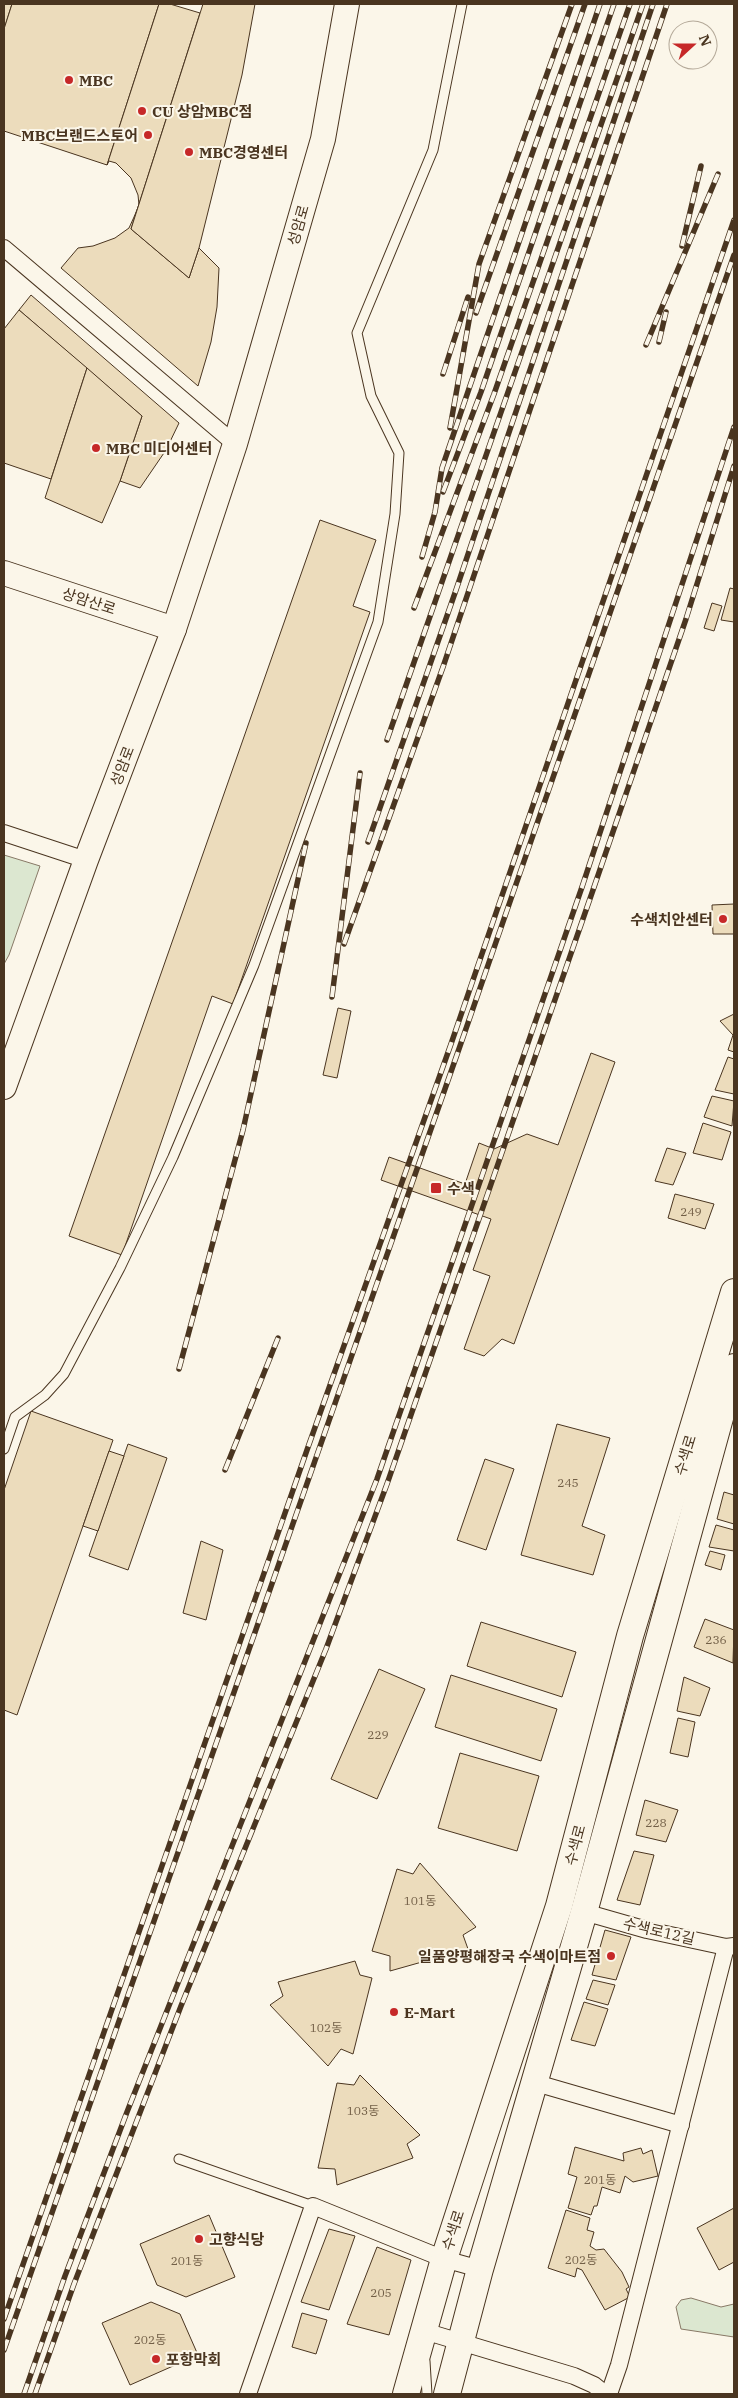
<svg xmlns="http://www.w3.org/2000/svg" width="738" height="2398" font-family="'IBM Plex Serif','Noto Sans KR',serif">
  <rect width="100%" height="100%" fill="#fbf6e9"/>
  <g fill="#dce7d0" stroke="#887966">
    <polygon points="4,855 40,866 9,955 4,964"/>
    <polygon points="691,2298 721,2307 734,2304 734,2337 681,2329 676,2307 681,2300"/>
  </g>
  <g fill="#ecdcbc" stroke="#4a3520">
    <polygon points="4,4 12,4 4,29"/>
    <polygon points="12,4 159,4 107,165 4,131 4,29"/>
    <polygon points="159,4 170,4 200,13 131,229 189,278 199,248 219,268 217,307 211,342 198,386 61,268 78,248 93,246 115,238 129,228 134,217 139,205 138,195 131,178 116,163 109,161 107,165"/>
    <polygon points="203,4 255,4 242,75 199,248 189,278 131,229"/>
    <polygon points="31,295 179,423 166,450 140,488 120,481 142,416 19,310"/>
    <polygon points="19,310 87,368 51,479 4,463 4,329"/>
    <polygon points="87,368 142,416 120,481 102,523 45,498"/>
    <polygon points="320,520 376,540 353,606 370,612 233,1004 212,996 122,1255 69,1236"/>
    <polygon points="730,588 734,589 734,622 721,620"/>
    <polygon points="712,603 722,606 714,631 704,628"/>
    <polygon points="734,904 734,934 713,934 712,905"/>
    <polygon points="338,1008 351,1011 337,1078 323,1075"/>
    <polygon points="734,1014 734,1052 728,1050 733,1035 720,1021"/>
    <polygon points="591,1053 615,1062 514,1344 502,1339 484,1356 464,1349 490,1276 473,1270 491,1219 381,1180 389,1157 465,1184 479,1143 494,1149 527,1134 558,1145"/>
    <polygon points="728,1057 734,1059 734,1094 715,1090"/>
    <polygon points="712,1096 734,1101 732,1126 704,1117"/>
    <polygon points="703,1123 731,1132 722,1160 693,1153"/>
    <polygon points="667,1148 686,1153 673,1185 655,1181"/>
    <polygon points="675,1194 714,1204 705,1229 668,1218"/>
    <polygon points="31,1411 113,1440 17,1715 4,1710 4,1490"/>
    <polygon points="557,1424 610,1438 582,1526 605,1535 593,1575 521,1555"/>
    <polygon points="128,1444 167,1458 128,1570 89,1556"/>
    <polygon points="109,1451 124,1456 98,1531 83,1526"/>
    <polygon points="485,1459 514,1469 486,1550 457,1540"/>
    <polygon points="724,1492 734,1495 734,1524 717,1519"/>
    <polygon points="716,1525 734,1530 734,1551 709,1547"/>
    <polygon points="201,1541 223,1550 206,1620 183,1613"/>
    <polygon points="710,1551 725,1555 721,1570 705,1565"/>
    <polygon points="705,1619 734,1630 733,1663 694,1647"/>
    <polygon points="481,1622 576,1652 562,1697 467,1666"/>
    <polygon points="379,1669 425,1689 377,1799 331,1779"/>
    <polygon points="451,1675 557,1709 541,1761 435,1727"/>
    <polygon points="684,1677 710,1688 700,1716 677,1711"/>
    <polygon points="678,1718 695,1722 688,1757 670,1753"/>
    <polygon points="460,1753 539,1776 517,1851 438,1828"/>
    <polygon points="645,1800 678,1810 666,1842 636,1835"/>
    <polygon points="634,1851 654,1855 640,1905 617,1900"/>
    <polygon points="420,1863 476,1927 463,1935 468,1949 390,1971 390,1956 372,1951 397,1869 413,1874"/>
    <polygon points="605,1930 631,1937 616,1980 592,1975"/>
    <polygon points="355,1961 360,1975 372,1978 353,2054 341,2049 328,2066 270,2005 283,1996 278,1982"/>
    <polygon points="593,1980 615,1985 608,2005 586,1999"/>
    <polygon points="584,2002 608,2009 595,2046 571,2040"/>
    <polygon points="360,2075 420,2135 407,2144 413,2158 337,2185 335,2169 318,2168 337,2083 354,2085"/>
    <polygon points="575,2147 624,2161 623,2153 641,2148 643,2154 652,2150 658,2176 633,2182 625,2176 620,2193 602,2187 597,2206 594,2206 591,2215 568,2208 577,2177 568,2174"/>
    <polygon points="734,2208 734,2262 719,2270 697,2228"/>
    <polygon points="566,2210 590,2218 587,2230 594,2232 590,2246 596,2250 604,2249 622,2272 629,2287 626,2289 630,2297 605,2310 582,2270 577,2268 575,2277 548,2268"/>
    <polygon points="209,2215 235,2277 186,2297 157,2285 140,2244"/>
    <polygon points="329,2229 355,2236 329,2310 301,2302"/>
    <polygon points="377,2247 411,2260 389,2335 347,2324"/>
    <polygon points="151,2302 180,2314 198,2355 130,2385 102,2323"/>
    <polygon points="302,2313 327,2320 316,2354 292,2347"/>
  </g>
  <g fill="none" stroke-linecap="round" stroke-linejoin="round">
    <defs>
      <g id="lane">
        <polyline points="4,1449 15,1417 45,1395 64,1374 120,1268 173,1157 254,965 378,622 395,514 399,453 371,396 357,333 433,150 462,4"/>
        <polyline points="179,2159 313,2206"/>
        <polyline points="425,2361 427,2394"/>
      </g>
      <g id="street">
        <polyline points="4,248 235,444"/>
        <polyline points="4,833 86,860"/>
        <polyline points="584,1912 647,1930 726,1947 734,1946"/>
        <polyline points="536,2083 681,2125"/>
        <polyline points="424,2331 574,2376 594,2385 605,2394"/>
        <polyline points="248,2394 313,2206 444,2259 480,2269"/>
        <polyline points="609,2394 619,2365 726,1947"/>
      </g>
      <g id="secondary">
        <polyline points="4,573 174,629"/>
        <polyline points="4,1087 86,860 174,629 235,444 323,139 347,4"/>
      </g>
      <g id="primary">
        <polyline points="406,2394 444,2259 559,1906 630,1636 734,1292"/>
        <polyline points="447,2394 480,2269 584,1912 734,1367"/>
      </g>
    </defs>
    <use href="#lane" stroke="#4a3520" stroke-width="11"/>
    <use href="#street" stroke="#4a3520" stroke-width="18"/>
    <use href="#secondary" stroke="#4a3520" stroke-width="26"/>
    <use href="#primary" stroke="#4a3520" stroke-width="28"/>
    <use href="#lane" stroke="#fbf6e9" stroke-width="9"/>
    <use href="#street" stroke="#fbf6e9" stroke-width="16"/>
    <use href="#secondary" stroke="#fbf6e9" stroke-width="24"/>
    <use href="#primary" stroke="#fbf6e9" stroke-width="26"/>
    <defs>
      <g id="rail">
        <polyline points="682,246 701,166"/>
        <polyline points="476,313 585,4"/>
        <polyline points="659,342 666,312"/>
        <polyline points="646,345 718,174"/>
        <polyline points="443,374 468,297"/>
        <polyline points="450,428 479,264 572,4"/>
        <polyline points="443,492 481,392 614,4"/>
        <polyline points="422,557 435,512 442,468 600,4"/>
        <polyline points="414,608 494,394 630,4"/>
        <polyline points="387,740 643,4"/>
        <polyline points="368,842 456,590 653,4"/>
        <polyline points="344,944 443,667 667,4"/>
        <polyline points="332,997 360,773"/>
        <polyline points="179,1369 243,1130 306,843"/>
        <polyline points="225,1470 278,1338"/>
        <polyline points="4,2319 307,1450 451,1044 734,220"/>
        <polyline points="4,2350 460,1046 734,255"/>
        <polyline points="24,2394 65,2276 127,2112 377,1479 582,887 734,427"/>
        <polyline points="35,2394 74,2284 181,2006 326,1649 387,1484 593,890 686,619 734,466"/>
      </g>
    </defs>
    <use href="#rail" stroke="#4a3520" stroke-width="5.5"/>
    <use href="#rail" stroke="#fbf6e9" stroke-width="4" stroke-dasharray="11" stroke-linecap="butt"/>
  </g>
  <g fill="#c62828" stroke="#fbf6e9" stroke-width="2">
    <circle cx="69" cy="80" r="5"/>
    <circle cx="142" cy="111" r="5"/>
    <circle cx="148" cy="135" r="5"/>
    <circle cx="189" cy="152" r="5"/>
    <circle cx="96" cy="448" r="5"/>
    <circle cx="723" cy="919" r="5"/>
    <rect x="430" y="1182" width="12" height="12" rx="2.5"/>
    <circle cx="611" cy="1956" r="5"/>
    <circle cx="394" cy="2012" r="5"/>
    <circle cx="199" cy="2239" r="5"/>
    <circle cx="156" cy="2359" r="5"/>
  </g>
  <g text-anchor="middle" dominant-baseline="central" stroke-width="4" stroke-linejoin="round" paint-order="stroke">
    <g font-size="12" fill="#725f47">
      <text x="691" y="1211">249</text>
      <text x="568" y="1482">245</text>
      <text x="716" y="1639">236</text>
      <text x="378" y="1734">229</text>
      <text x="656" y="1822">228</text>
      <text x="420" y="1900">101동</text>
      <text x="326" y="2027">102동</text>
      <text x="363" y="2110">103동</text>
      <text x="600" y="2179">201동</text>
      <text x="581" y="2259">202동</text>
      <text x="187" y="2260">201동</text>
      <text x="381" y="2292">205</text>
      <text x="150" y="2339">202동</text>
    </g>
    <g font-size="15" font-weight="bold" fill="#4a3520" stroke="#fbf6e9" text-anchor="start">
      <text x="79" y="80">MBC</text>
      <text x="152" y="111">CU 상암MBC점</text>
      <text x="138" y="135" text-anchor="end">MBC브랜드스토어</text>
      <text x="199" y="152">MBC경영센터</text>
      <text x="106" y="448">MBC 미디어센터</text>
      <text x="713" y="919" text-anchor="end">수색치안센터</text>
      <text x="447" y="1188">수색</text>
      <text x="601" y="1956" text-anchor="end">일품양평해장국 수색이마트점</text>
      <text x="404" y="2012">E-Mart</text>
      <text x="209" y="2239">고향식당</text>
      <text x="166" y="2359">포항막회</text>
    </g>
    <g font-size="15" fill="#4a3520" stroke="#fbf6e9">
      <text transform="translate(298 225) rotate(-74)">성암로</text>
      <text transform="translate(89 601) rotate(18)">상암산로</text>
      <text transform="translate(122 766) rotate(-69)">성암로</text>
      <text transform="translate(685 1455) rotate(-73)">수색로</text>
      <text transform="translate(575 1845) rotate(-75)">수색로</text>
      <text transform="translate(659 1931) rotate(13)">수색로12길</text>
      <text transform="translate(453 2230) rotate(-72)">수색로</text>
    </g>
  </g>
  <rect width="738" height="2398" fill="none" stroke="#4a3520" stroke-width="10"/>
  <g transform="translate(693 45) rotate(69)"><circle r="24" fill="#fbf6e9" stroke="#b4a999"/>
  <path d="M0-4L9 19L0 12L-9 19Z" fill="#c62828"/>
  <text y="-8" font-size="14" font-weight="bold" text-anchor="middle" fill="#4a3520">N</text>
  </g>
</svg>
